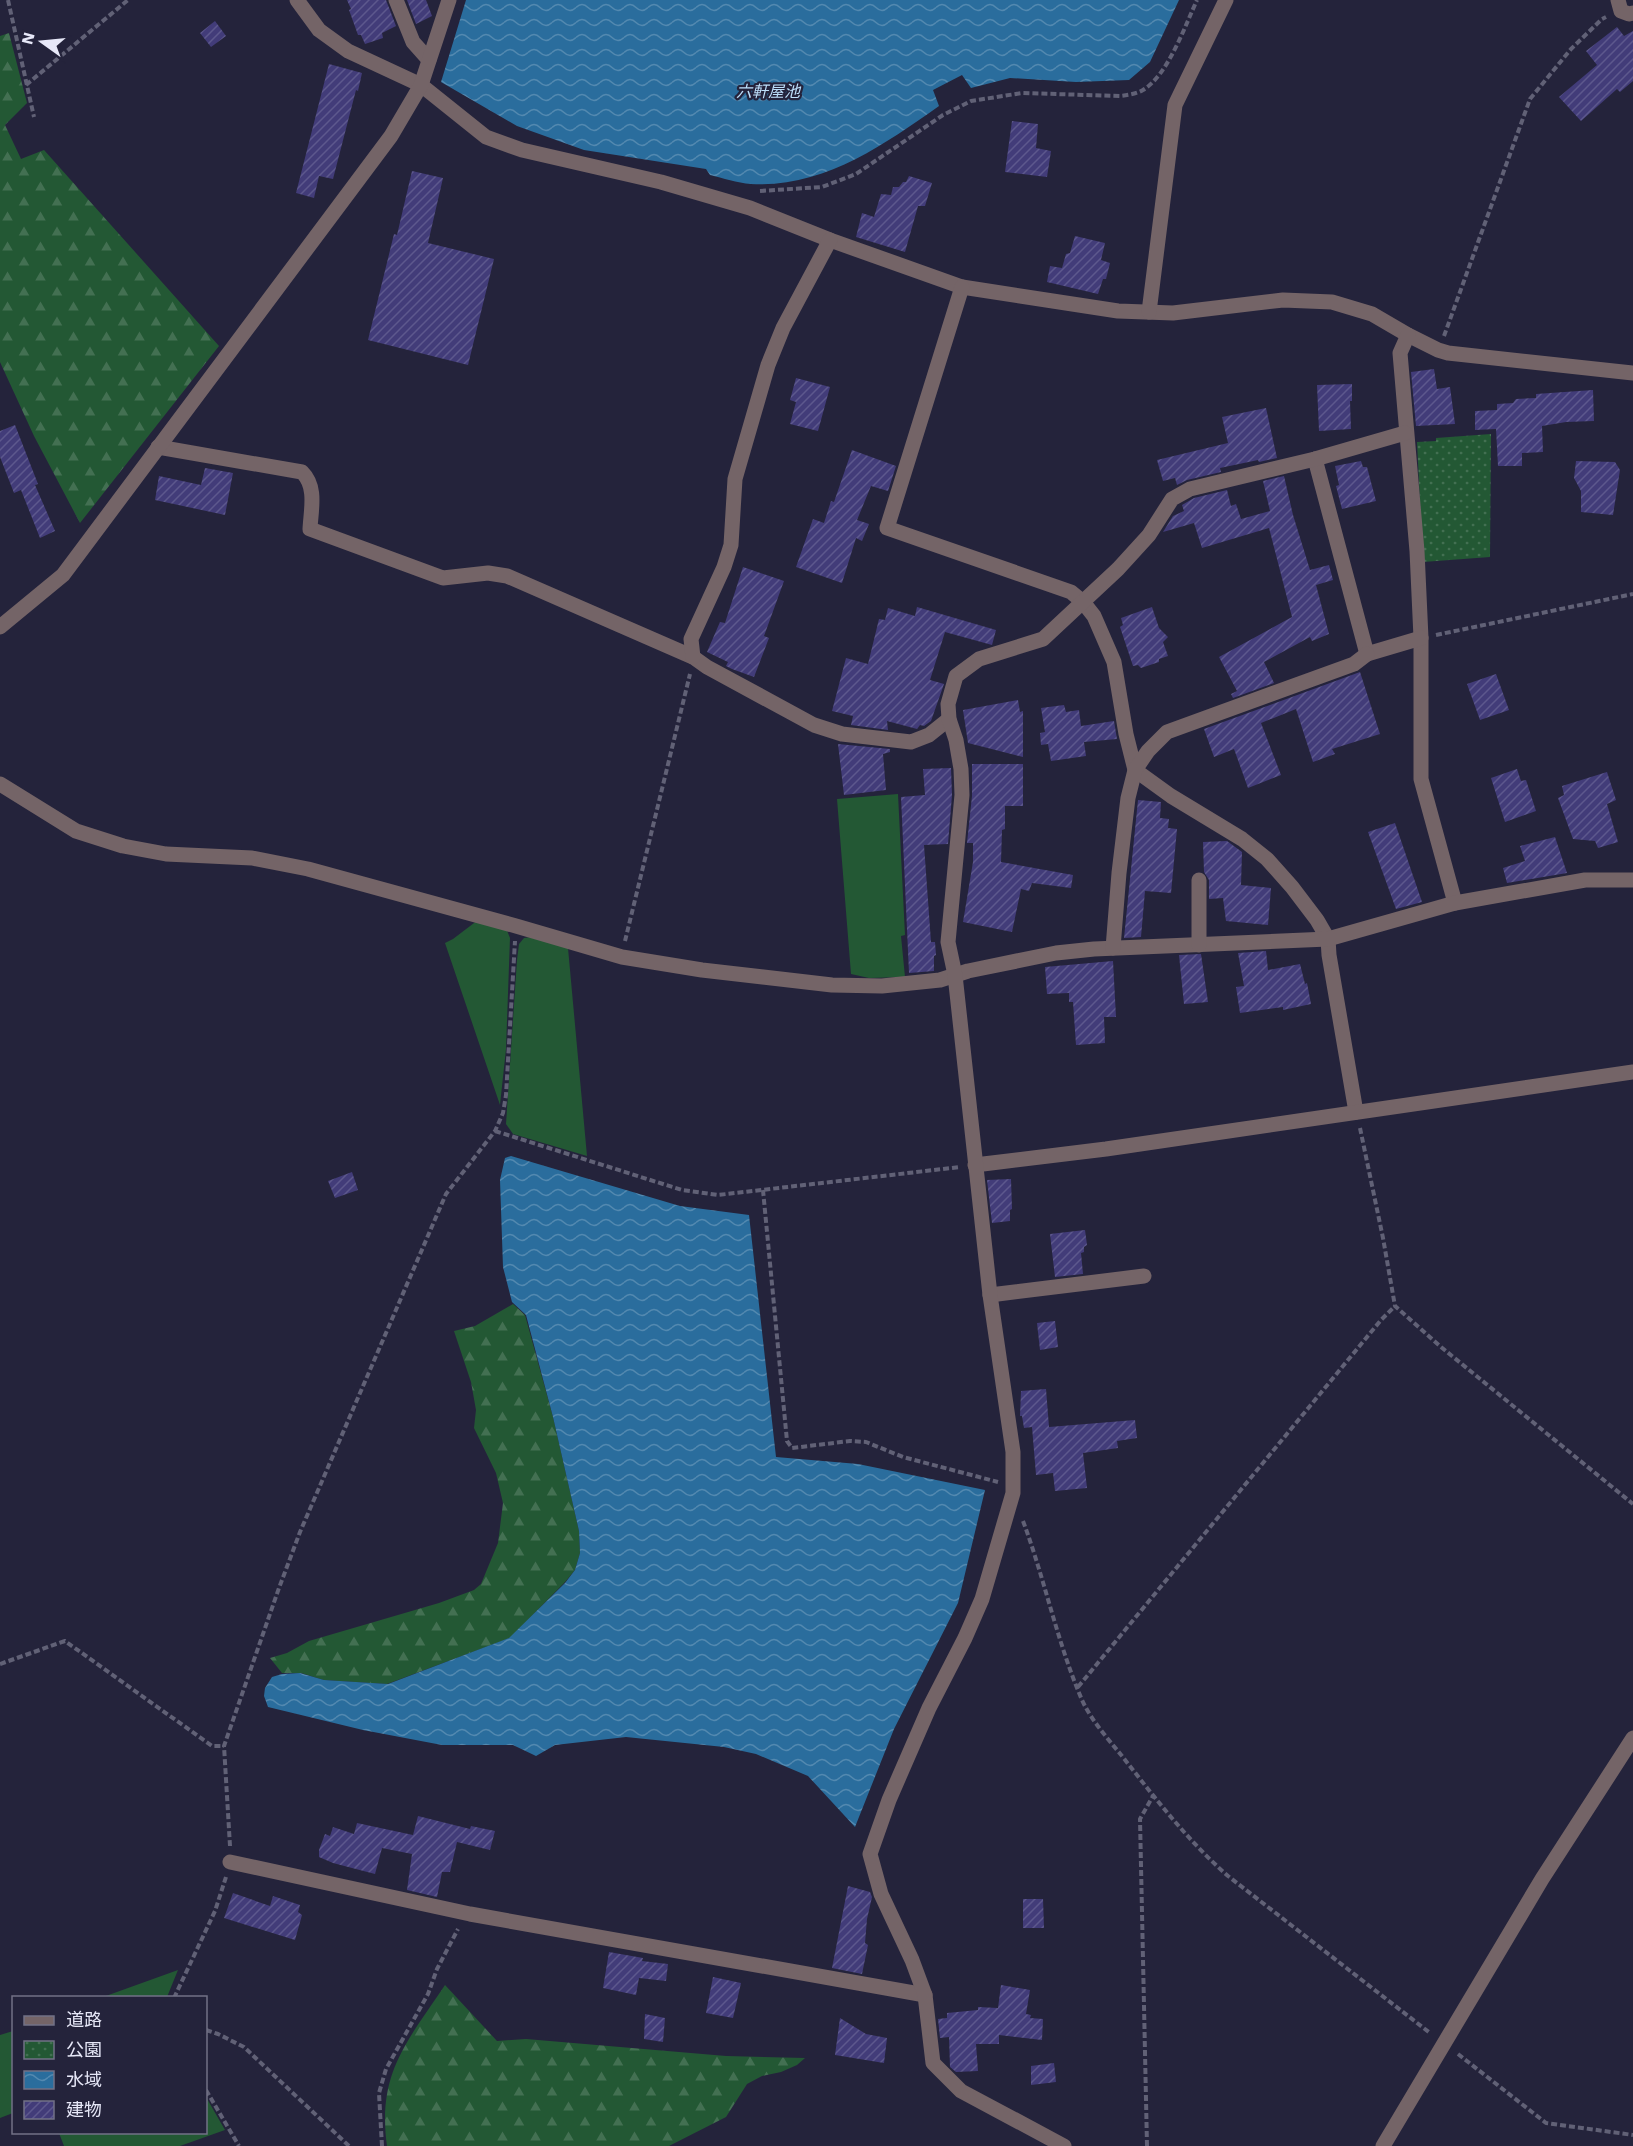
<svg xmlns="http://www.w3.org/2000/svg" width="1633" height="2146" font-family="'Work Sans','Noto Sans JP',sans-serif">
  <defs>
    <pattern id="forest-firs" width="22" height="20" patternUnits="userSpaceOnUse" patternTransform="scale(1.5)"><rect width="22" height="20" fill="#235834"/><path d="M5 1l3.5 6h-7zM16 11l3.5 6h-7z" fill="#437052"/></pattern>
    <pattern id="park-dots" width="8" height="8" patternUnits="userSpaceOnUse" patternTransform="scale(1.5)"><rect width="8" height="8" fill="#235834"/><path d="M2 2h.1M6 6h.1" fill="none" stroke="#437052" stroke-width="1.8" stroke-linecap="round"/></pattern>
    <pattern id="water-waves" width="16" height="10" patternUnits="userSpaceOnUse" patternTransform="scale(1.5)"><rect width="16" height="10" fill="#2a6d9d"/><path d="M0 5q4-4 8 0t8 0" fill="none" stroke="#5389b0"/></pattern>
    <pattern id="building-hatch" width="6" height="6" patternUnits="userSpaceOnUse" patternTransform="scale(1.5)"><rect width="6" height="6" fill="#423c79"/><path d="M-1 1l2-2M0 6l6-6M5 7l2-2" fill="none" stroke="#5d588d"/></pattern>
  </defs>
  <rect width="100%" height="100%" fill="#24233b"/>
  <g fill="#235834">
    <polygon points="898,794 905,935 901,936 905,977 869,978 851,974 837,799"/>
    <polygon points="478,920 506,928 510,938 506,1049 500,1105 445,943 453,939"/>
    <polygon points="531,937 568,948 587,1156 513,1134 506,1124 517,960 519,944 524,938"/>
    <polygon points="178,1970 167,1997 103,1997"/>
    <polygon points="13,2031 13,2113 0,2118 0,2035"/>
    <polygon points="206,2097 225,2130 180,2146 64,2146 59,2133 206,2132"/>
  </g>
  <g fill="url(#forest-firs)">
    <polygon points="9,33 27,103 5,125 21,159 44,150 219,346 80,523 34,436 0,362 0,36"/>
    <polygon points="513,1304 525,1315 553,1417 579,1531 580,1553 575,1570 565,1582 510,1638 387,1684 324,1680 301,1673 282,1673 270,1658 287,1653 309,1641 439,1603 474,1590 481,1584 498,1543 503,1503 496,1473 474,1428 476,1410 471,1382 454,1331 475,1326"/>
    <path d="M445,1985L497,2041L526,2039L726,2056L805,2058L797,2065L781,2072L762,2076L747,2084L726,2117L669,2146H387C377,2073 407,2042 445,1985Z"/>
  </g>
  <polygon fill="url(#park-dots)" points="1491,434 1490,557 1423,562 1417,442 1436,441 1436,438"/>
  <g fill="url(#water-waves)">
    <path d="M466,0H1179L1150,62L1129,80L1076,82L1010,78L971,88L962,75L933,90L939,106C882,146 823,188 751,184C737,183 723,178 710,175L706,169L584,150L517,126L441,82Z"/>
    <polygon points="511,1156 680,1206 749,1215 776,1457 858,1464 985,1490 958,1603 894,1729 855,1827 808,1776 756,1754 724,1747 626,1737 555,1745 536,1756 513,1745 442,1745 363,1730 268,1707 264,1696 265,1688 272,1677 282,1674 300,1673 324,1680 388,1684 509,1638 565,1583 575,1570 580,1553 579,1531 553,1417 526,1315 512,1302 503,1267 500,1180 505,1158"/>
  </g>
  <g fill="url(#building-hatch)">
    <polygon points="347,0 386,0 396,26 382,33 383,38 365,44 361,35 358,35 349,10 351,9"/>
    <polygon points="407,0 426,0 432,16 416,24"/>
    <polygon points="215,21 226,36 211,47 200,33"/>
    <polygon points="1617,27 1624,36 1633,31 1633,81 1620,92 1617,89 1581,121 1559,97 1597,65 1586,51"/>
    <polygon points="329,64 362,73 358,91 356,90 333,179 319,176 314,198 296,193"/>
    <polygon points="1012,121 1038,124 1036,148 1051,151 1047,177 1005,172"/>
    <polygon points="412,171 443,178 428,243 494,259 468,365 368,340 394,234 397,235"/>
    <polygon points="909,176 932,183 925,206 918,206 905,252 856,237 862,213 874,217 881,194 891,195 893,187 899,187 903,182 906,182"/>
    <polygon points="1075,236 1105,243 1101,260 1110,263 1106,279 1103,279 1098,294 1047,282 1050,266 1062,268 1066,254 1070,253"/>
    <polygon points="1434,369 1437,389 1450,387 1455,424 1416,426 1411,372"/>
    <polygon points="796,378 830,387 818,431 790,424 796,402 790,400"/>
    <polygon points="1352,384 1352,401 1350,401 1351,429 1319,431 1317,385"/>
    <polygon points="1593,390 1594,421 1566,422 1542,426 1543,452 1522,453 1522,466 1498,466 1496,429 1475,430 1475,411 1497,410 1497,404 1513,403 1516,399 1536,398 1536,394"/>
    <polygon points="1266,408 1277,458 1259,462 1258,460 1220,468 1221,472 1187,480 1177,485 1175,478 1163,481 1157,460 1228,443 1222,417"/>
    <polygon points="15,425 38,484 35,485 55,531 40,538 21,490 14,493 0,457 0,431"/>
    <polygon points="852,450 896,466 888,491 871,486 857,520 869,524 862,541 856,538 842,583 796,567 813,519 824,523 831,501 834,502"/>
    <polygon points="1361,461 1363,467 1367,467 1376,501 1342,509 1336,486 1339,485 1335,466"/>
    <polygon points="1576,461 1615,462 1620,470 1613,515 1581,512 1581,491 1574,478"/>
    <polygon points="205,468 233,473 225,515 155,500 159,476 201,485"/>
    <polygon points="1284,476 1293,515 1310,570 1329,565 1333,580 1316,585 1329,634 1312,641 1310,637 1264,662 1274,683 1233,698 1231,694 1237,691 1219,657 1292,617 1269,528 1202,548 1194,523 1163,532 1173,516 1184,511 1182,505 1194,498 1227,490 1231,506 1236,504 1241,519 1270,511 1263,481"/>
    <polygon points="743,567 784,581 764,636 769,638 754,677 732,669 726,666 728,662 707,652 720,622 725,623"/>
    <polygon points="917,607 996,630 992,645 945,632 930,680 944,684 931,721 924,726 920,725 917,729 887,721 888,730 851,725 853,716 832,711 846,658 868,664 879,619 885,620 888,608 915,616"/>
    <polygon points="1152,607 1159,628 1168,637 1163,642 1168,656 1159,659 1159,662 1141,668 1138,665 1133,666 1120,627 1123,625 1121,618"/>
    <polygon points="1360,672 1380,734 1332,749 1335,754 1313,762 1296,709 1261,723 1281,775 1248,788 1234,749 1214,757 1204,729"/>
    <polygon points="1496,674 1509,710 1480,720 1467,684"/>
    <polygon points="1018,700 1020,712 1023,711 1023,757 968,743 963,710"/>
    <polygon points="1064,705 1066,712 1079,710 1081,726 1114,721 1117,739 1084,742 1086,756 1051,761 1048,744 1041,745 1040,733 1045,732 1041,708"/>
    <polygon points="838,744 890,749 890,752 883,754 886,790 844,795"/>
    <polygon points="972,764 1023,764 1023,806 1005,806 1005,829 1002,830 1001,862 1073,875 1071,888 1032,883 1029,891 1021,889 1012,932 963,922 973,862 973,843 967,843 972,796"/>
    <polygon points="951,768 952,795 948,844 924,845 931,942 935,942 936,955 934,956 934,971 909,973 901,797 925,795 923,769"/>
    <polygon points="1517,769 1521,781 1526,780 1536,811 1505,822 1491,778"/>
    <polygon points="1607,772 1616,800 1607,804 1618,842 1598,848 1595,841 1573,839 1558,798 1564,795 1562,786"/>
    <polygon points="1138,800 1161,802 1160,818 1169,819 1168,828 1177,829 1171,893 1145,891 1141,937 1124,938"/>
    <polygon points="1395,823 1422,902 1396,909 1368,832"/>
    <polygon points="1555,837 1567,873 1507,883 1503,868 1525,861 1520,846"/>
    <polygon points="1227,841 1242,852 1241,885 1271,888 1268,925 1226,921 1223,898 1209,899 1209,880 1204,872 1203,842"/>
    <polygon points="1266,951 1268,970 1300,964 1305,984 1307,983 1311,1004 1283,1010 1283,1007 1240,1013 1236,987 1244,986 1238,953"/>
    <polygon points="1201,954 1208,1002 1184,1004 1179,955"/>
    <polygon points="1113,961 1116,1017 1104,1017 1105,1043 1076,1045 1073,1002 1069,1002 1069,993 1047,994 1045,967"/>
    <polygon points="352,1172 358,1190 335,1198 328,1181"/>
    <polygon points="1011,1179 1012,1209 1010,1210 1010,1221 992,1223 987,1180"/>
    <polygon points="1085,1230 1087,1245 1084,1247 1084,1252 1081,1253 1083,1274 1055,1277 1050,1234"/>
    <polygon points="1055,1321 1058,1347 1040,1350 1037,1323"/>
    <polygon points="1046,1389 1049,1427 1135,1420 1137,1438 1117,1441 1118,1448 1083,1453 1087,1488 1055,1491 1053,1473 1036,1475 1032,1427 1024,1428 1022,1416 1020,1416 1021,1391"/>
    <polygon points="418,1816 470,1829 471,1826 495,1831 490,1850 457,1842 450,1872 442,1872 437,1897 407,1890 412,1854 382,1848 375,1874 333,1863 319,1857 319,1850 325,1834 330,1836 333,1827 354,1834 357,1823 413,1835"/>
    <polygon points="848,1886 870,1892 872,1897 867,1919 865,1943 868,1945 862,1974 832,1968"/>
    <polygon points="233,1893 270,1906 273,1896 300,1905 298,1912 302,1915 295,1940 224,1918"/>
    <polygon points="1023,1899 1043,1899 1044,1928 1023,1928"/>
    <polygon points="609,1952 643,1958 642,1961 668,1964 666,1981 639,1978 636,1995 603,1988"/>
    <polygon points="713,1977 741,1983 733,2018 706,2013"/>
    <polygon points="1001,1985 1030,1990 1026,2014 1031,2015 1030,2018 1043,2019 1042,2040 999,2035 999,2044 976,2044 978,2071 956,2072 950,2067 949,2037 940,2038 938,2019 947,2018 947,2013 978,2010 978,2007 998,2008"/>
    <polygon points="645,2014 665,2018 663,2042 644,2039"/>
    <polygon points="840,2018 866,2034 887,2038 884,2063 835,2055"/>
    <polygon points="1054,2063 1056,2082 1031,2085 1031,2066"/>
  </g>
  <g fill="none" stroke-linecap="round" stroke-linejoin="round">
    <g stroke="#616176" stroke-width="4" stroke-dasharray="6 3" stroke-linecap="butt">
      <polyline points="8,0 34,117"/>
      <polyline points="26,85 128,0"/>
      <path d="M760,191L822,187L856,174L943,115L971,101L1022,93L1120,96C1128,95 1136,94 1143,90C1168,75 1185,26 1197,0"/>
      <polyline points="1444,336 1530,99 1571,49 1602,19 1606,17"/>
      <polyline points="1436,635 1633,594"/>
      <polyline points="625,941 690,674"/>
      <polyline points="1360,1128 1383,1238 1395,1306 1441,1347 1633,1504"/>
      <polyline points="495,1131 682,1190 718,1195 960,1167"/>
      <polyline points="763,1190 787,1441 792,1448 850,1441 866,1442 903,1457 998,1482"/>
      <path d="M1023,1521C1045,1580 1057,1642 1082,1700C1091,1720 1108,1739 1122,1756C1155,1798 1188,1841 1228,1876L1430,2033"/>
      <polyline points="0,1664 65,1641 212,1746 224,1746"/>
      <polyline points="1078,1687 1381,1320 1395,1306"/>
      <polyline points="230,1846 224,1746 279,1588 300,1532 446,1194 495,1131 503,1113 506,1095 515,941"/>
      <polyline points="174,1998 215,1911 226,1877"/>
      <polyline points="206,2030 218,2034 244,2047 349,2146"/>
      <polyline points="1458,2054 1546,2123 1633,2135"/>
      <polyline points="206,2090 239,2146"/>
      <polyline points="382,2146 379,2093 386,2069 428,1994 437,1969 458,1929"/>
      <polyline points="1147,2146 1140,1819 1153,1796"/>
    </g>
    <g stroke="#746467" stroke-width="15">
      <polyline points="297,0 319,30 348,51 421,85 486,137 522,150 661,182 750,208 830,240 962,287 1118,311 1173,313 1283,300 1332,302 1372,314 1408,335 1438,350 1448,353 1633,373"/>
      <polyline points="396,0 413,42 429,60"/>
      <polyline points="1618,0 1621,11 1629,14 1633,13"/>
      <polyline points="962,287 887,528 1071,592 1083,602 1094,616 1114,662 1126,734 1135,770 1171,796 1242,839 1267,859 1292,887 1317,920 1328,939 1329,955 1356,1112"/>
      <polyline points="1149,312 1175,105 1226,0"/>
      <polyline points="1408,335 1400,353 1417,551 1421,638 1421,779 1455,903"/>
      <path d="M158,447L302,472C317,487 311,509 310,529L443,578L488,573L507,576L693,657L707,667L814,725L842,734L911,742L929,735L949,719"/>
      <polyline points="1315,459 1367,654 1421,638"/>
      <polyline points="0,627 63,575 391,136 421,85 449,0"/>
      <polyline points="693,657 691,639 724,567 731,545 735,479 768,365 783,328 830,240"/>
      <polyline points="0,784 76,831 123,846 166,854 252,858 308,869 516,926 622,957 702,970 832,985 882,986 940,980 968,971 1056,953 1094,949 1328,939 1455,903 1585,880 1633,880"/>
      <polyline points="1199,945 1199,880"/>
      <polyline points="1113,948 1119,873 1128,798 1135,770 1148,751 1167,732 1354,664 1367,654"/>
      <polyline points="975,1165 1106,1149 1633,1072"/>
      <polyline points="990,1295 1144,1276"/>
      <polyline points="230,1862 470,1914 925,1995"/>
      <polyline points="1064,2146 961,2091 933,2063 925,1995 912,1960 881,1894 870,1854 889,1800 929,1708 965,1638 982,1599 1013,1493 1013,1452 990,1295 955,975 948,942 962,795 961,769 956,740 949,719 948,704 956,676 979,659 1043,639 1118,569 1149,535 1172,499 1190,489 1315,459 1405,433"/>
      <polyline points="1383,2146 1542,1879 1633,1738"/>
    </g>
  </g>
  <g text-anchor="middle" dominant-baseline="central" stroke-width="4.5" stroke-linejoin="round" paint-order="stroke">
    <g font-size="16" font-style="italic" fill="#bddffb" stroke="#24233b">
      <text x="768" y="91">六軒屋池</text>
    </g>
  </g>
  <rect x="12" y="1996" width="195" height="138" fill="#24233b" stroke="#727287" stroke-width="1.5"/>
  <rect x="24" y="2016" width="30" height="9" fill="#746467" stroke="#727287" stroke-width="1.5"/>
  <text x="66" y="2026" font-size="18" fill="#e7e8f8">道路</text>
  <rect x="24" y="2041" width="30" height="18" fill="url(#park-dots)" stroke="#727287" stroke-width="1.5"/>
  <text x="66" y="2056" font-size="18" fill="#e7e8f8">公園</text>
  <rect x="24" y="2071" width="30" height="18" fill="url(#water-waves)" stroke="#727287" stroke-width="1.5"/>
  <text x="66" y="2086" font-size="18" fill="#e7e8f8">水域</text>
  <rect x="24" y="2101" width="30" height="18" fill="url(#building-hatch)" stroke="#727287" stroke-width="1.5"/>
  <text x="66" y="2116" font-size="18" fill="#e7e8f8">建物</text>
  <g transform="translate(42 42) rotate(285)" stroke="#24233b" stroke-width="4.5" paint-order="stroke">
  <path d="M0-4.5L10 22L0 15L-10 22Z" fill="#e7e8f8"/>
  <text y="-9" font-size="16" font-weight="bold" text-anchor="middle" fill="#e7e8f8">N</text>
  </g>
</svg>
